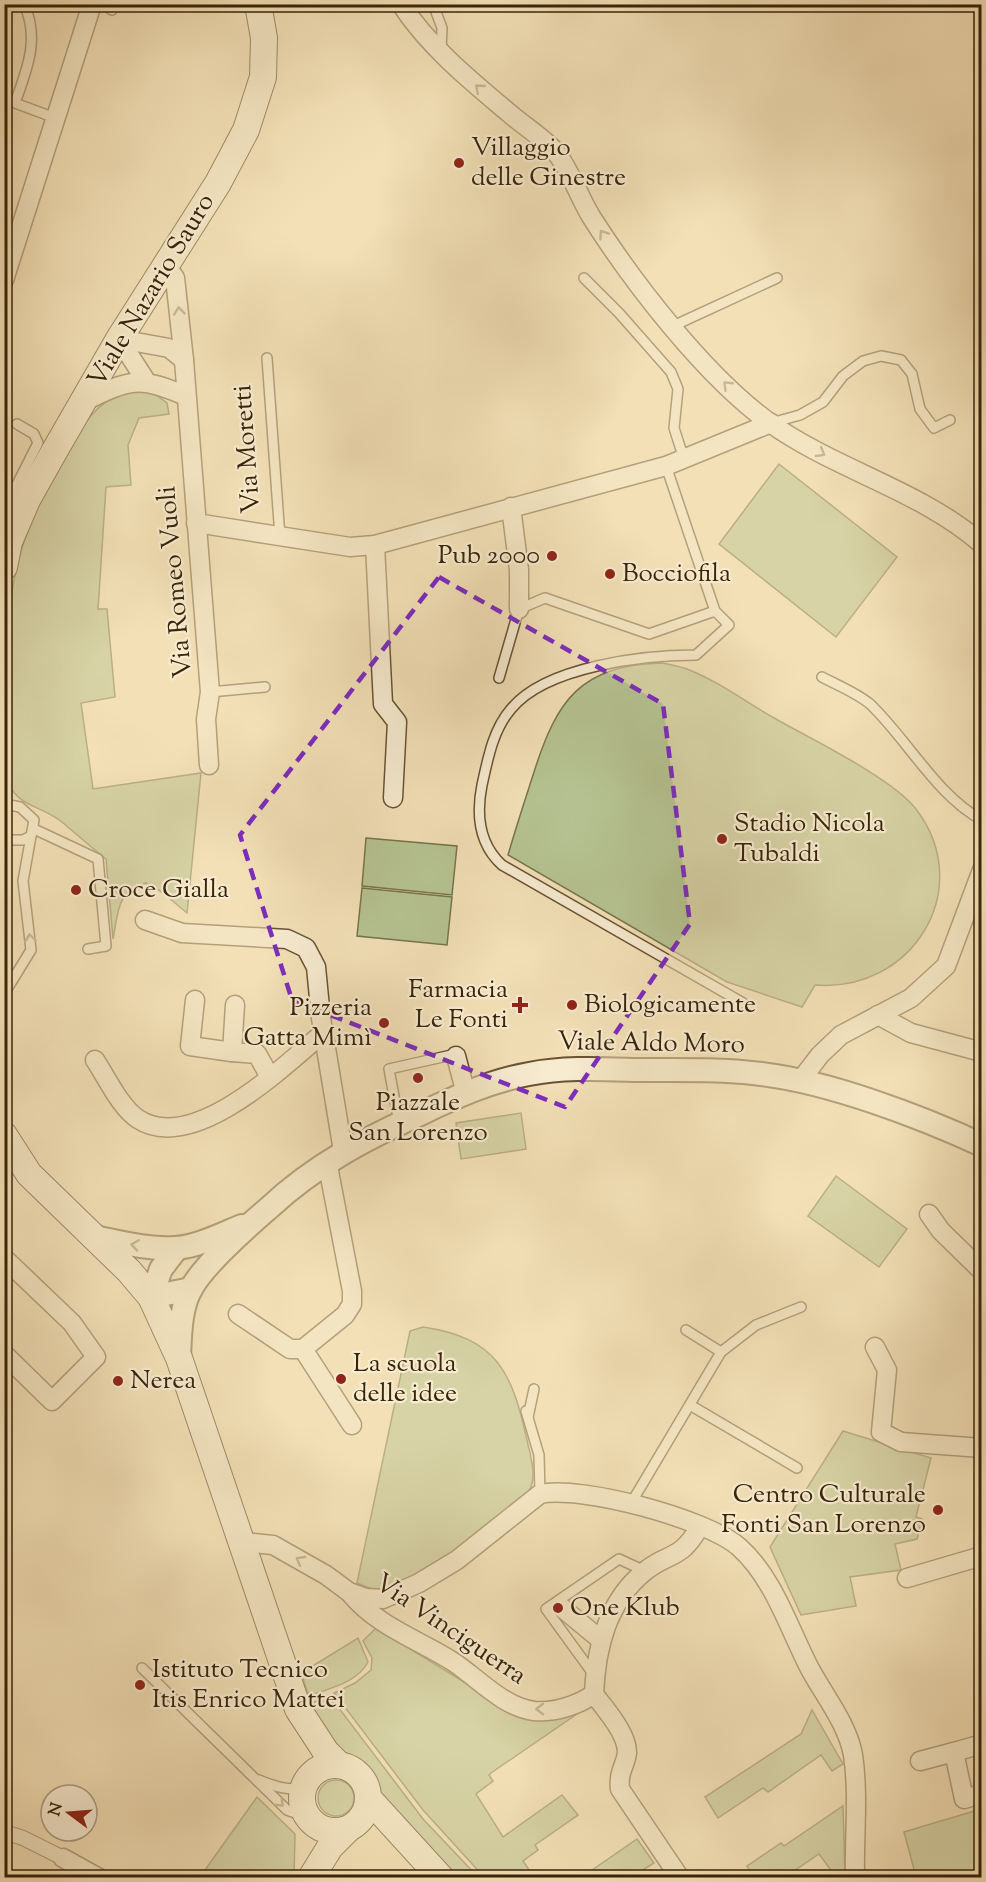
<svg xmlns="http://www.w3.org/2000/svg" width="986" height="1882" font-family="'Sorts Mill Goudy',serif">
  <rect width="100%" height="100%" fill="#f3e0b7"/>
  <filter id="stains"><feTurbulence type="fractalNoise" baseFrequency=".00333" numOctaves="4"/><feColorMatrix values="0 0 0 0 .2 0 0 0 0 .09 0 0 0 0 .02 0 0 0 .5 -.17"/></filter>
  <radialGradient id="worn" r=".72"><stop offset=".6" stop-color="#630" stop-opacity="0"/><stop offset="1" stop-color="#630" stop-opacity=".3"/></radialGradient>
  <g fill="#b6c392" stroke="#78744d" stroke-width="1.5">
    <path d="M125,391H151L167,403L169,414L139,418L128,445L131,485L106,487L98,609H107L115,697L81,703L93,789L201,773L187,913L162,892L146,883C115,894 119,911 113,939L106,859C91,847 76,834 62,822C38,803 17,809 5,776C5,701 0,620 22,548C32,515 47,486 65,457C83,426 90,407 125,391Z"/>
    <polygon points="779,464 897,557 836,637 719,544"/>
    <path d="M660,663C670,664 678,666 687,669C718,681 746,702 774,718C811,739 892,778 916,809C977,889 912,993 815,985L802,1007L727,982L508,855C516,827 525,800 534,772C557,700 580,666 660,663Z"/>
    <polygon points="366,838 457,846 452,895 362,886"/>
    <polygon points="362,888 452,897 447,945 357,936"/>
    <polygon points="521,1113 526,1149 461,1159 456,1123"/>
    <polygon points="836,1176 907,1229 879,1267 808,1216"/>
    <path d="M423,1327C498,1338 512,1373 527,1440C530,1454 537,1475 530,1489C518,1513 435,1566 410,1579C400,1584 387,1587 376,1591L357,1583L410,1331Z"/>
    <polygon points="843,1431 931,1458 916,1517 922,1519 917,1539 895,1544 901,1570 850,1577 856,1606 801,1615 770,1547"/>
    <polygon points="376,1628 513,1712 539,1718 577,1714 491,1773 489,1775 493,1781 476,1794 503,1837 562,1795 578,1815 535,1845 538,1850 523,1861 534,1877 484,1877 423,1810 334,1693 355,1683 371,1670 372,1658 363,1641"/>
    <path d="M358,1638L368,1662C357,1683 330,1688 309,1696L301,1673Z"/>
    <polygon points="329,1695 423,1819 478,1877 456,1877 382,1803 376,1780 369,1770 357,1760 338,1752 310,1704"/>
    <polygon points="812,1710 843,1764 832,1771 821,1755 768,1792 763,1788 718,1818 705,1797 801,1734"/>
    <circle cx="336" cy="1798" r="18"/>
    <polygon points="257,1797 295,1834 294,1877 200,1877"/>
    <polygon points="843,1806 845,1877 836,1877 819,1854 785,1877 753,1877 747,1866 781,1843 784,1846"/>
    <polygon points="981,1809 981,1877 916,1877 904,1832"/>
    <polygon points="637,1839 654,1863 632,1877 582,1877"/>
  </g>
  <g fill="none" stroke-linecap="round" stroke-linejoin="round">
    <defs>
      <g id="service">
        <path d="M24,4C40,39 27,69 15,103L55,118"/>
        <polyline points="103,4 112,10"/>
        <polyline points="433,4 442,28 441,51"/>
        <polyline points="584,278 619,313 671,372 678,389 674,428 684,459"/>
        <polyline points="673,326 777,278"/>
        <polyline points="267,358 280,537"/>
        <polyline points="771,423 800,415 823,402 843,376 863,361 881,356 901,360 912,374 920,409 934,428 950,420"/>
        <path d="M666,466L715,611L729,625L696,655C645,655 546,666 511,709C493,730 488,758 482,785C476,815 479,844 502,865L743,1003"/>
        <polyline points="4,510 38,443 34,434 17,424"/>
        <path d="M822,677C837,685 857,693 870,704C907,739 937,796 982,820"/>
        <polyline points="499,678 519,609 545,598 649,634 715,611"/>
        <polyline points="210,692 265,687"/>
        <polyline points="4,804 20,807 34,820 31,836 23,840 4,840"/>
        <polyline points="34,829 98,859 106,946 88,949"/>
        <polyline points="4,994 31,950 23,881 31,836"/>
        <polyline points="399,1123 389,1069 456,1054 456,1056"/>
        <polyline points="721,1352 756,1325 801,1307"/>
        <polyline points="690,1405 797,1468"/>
        <polyline points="526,1411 539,1455 540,1494"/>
        <polyline points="528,1417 534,1389"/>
        <polyline points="630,1505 721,1352 686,1330"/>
        <polyline points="142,1668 287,1810 309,1818"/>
        <polyline points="594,1675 546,1609 619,1559 645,1571"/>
        <path d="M259,1780C274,1786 287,1791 304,1788"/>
      </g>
      <polyline id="pedestrian" points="4,1832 23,1838 63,1858"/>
      <g id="minor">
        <path d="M401,4C428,46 471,81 509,113C524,126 542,137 555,151C572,172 578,196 592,218C634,284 706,377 770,423C836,470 920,490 982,544"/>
        <polyline points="166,265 175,278 184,360 210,692 206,719 209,765"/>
        <polyline points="4,280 92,4"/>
        <polyline points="119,339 169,348 184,360"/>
        <polyline points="119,339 146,381"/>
        <path d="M85,401C130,379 139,376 186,396"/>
        <polyline points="511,507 519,570 519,609"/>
        <polyline points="196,523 350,547 375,545 666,466 771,423"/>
        <polyline points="375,545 383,704 397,722 393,798"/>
        <polyline points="145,920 182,933 287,939 306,948 316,967 321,1018 343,1151"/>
        <polyline points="195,1000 190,1046 232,1052"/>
        <polyline points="235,1005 232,1052 257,1054 270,1077"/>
        <polyline points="878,1015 911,1033 982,1052"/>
        <polyline points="456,1056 466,1094"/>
        <path d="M95,1060C107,1078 120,1107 138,1119C193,1155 284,1066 323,1033"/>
        <polyline points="800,1081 820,1055 841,1035 911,998 946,966 982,870"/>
        <polyline points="929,1214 941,1231 982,1271"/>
        <polyline points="4,1258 72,1323 96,1357 52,1401 4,1354"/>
        <polyline points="238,1314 290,1349 303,1349 345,1315 352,1304 352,1291 327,1161"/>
        <polyline points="875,1347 887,1370 881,1432 901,1442 982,1448"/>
        <polyline points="303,1349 352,1425"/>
        <path d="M242,1542L273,1545L326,1575L349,1592L366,1598L383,1599L419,1583L457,1560L540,1494C581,1485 707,1519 739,1547C774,1578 789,1629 810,1669C824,1695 848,1725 853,1755C859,1795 854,1837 855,1878"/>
        <polyline points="907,1578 982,1556"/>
        <path d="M350,1593C377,1626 417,1639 452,1661C478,1678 503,1707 534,1711C555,1713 578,1705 594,1694"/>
        <polyline points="561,1607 601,1640"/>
        <path d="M594,1694C605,1709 627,1733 627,1752C626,1766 618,1770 620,1789L680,1878"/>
        <path d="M594,1694C596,1648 607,1602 644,1572C669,1551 680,1562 700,1526"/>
        <polyline points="954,1752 982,1744"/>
        <polyline points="920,1761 954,1752 964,1799 982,1794"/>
        <polyline points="63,1858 99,1878"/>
      </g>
      <g id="tertiary">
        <path d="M94,1237C120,1242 149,1250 176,1248C199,1246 222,1234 242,1226"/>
        <polyline points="177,1248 161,1269 151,1297 191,1289"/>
        <path d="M179,1358C180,1337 180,1308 191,1289C204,1264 248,1226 270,1207C314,1166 363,1140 418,1115C453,1098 490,1081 529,1074C565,1067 601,1069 638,1070C679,1070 720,1069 761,1074C829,1082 919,1116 982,1145"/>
      </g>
      <g id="secondary">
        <polyline points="4,567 9,542 27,500 51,457 119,339 218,183 246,130 263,77 264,38 258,4"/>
        <polyline points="4,1135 29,1174 129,1271 151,1297 179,1358 298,1709 326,1752 339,1765"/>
        <circle cx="335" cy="1798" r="33"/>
        <polyline points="369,1799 441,1878"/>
        <polyline points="311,1878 330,1847 347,1830"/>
      </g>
    </defs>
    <use href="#service" stroke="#685334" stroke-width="12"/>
    <use href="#pedestrian" stroke="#685334" stroke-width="16"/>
    <use href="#minor" stroke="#685334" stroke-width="21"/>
    <use href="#tertiary" stroke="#685334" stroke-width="26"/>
    <use href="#secondary" stroke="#392408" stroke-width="28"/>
    <use href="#service" stroke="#f7ebd0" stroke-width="9"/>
    <use href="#pedestrian" stroke="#f7ebd0" stroke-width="14"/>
    <use href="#minor" stroke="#f7ebd0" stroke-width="18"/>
    <use href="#tertiary" stroke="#f7ebd0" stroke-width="22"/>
    <use href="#secondary" stroke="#f7ebd0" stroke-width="26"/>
  </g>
  <defs><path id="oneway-chevron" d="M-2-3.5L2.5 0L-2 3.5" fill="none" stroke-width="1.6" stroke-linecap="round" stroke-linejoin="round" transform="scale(1.5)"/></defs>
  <g stroke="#98886c">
    <use href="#oneway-chevron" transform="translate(479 88) rotate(-139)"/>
    <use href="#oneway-chevron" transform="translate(603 234) rotate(-124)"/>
    <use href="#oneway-chevron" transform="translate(179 311) rotate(-96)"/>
    <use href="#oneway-chevron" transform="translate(727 385) rotate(-136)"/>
    <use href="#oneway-chevron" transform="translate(821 453) rotate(30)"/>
    <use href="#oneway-chevron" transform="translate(30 938) rotate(-97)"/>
    <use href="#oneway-chevron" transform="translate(135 1245) rotate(-171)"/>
    <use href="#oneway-chevron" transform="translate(300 1560) rotate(-150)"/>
    <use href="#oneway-chevron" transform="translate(540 1709) rotate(-180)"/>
    <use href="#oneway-chevron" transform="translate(280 1803) rotate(45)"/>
  </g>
  <path d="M0 0H986V1882H0ZM439,577L663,704L690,924L565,1107L292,1000L240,835Z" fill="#f3e0b7" fill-opacity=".55" fill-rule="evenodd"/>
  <path fill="none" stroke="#7b2cbf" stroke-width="4.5" stroke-dasharray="12 8" stroke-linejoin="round" d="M439,577L663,704L690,924L565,1107L292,1000L240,835Z"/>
  <g fill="#8f2418" stroke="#f7ebd0" stroke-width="2">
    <circle cx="459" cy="163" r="6"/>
    <circle cx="552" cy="556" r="6"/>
    <circle cx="610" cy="574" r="6"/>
    <circle cx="722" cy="839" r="6"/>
    <circle cx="76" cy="890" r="6"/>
    <path d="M517 996h6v6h6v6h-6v6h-6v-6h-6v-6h6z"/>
    <circle cx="572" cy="1005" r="6"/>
    <circle cx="384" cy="1023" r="6"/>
    <circle cx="418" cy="1078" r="6"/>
    <circle cx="341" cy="1379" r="6"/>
    <circle cx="118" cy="1381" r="6"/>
    <circle cx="938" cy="1510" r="6"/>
    <circle cx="558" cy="1608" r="6"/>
    <circle cx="140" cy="1685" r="6"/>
  </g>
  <g text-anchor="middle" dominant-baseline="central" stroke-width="4.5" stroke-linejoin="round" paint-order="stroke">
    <g font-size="26" fill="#392408" stroke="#f7ebd0" text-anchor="start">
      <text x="471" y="148">Villaggio<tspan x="471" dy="30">delle Ginestre</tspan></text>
      <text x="540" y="556" text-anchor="end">Pub 2000</text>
      <text x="622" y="574">Bocciofila</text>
      <text x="734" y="824">Stadio Nicola<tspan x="734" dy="30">Tubaldi</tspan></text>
      <text x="88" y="890">Croce Gialla</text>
      <text x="508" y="990" text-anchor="end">Farmacia<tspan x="508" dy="30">Le Fonti</tspan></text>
      <text x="584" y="1005">Biologicamente</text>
      <text x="372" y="1008" text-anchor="end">Pizzeria<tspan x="372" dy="30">Gatta Mimì</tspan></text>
      <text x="418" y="1103" text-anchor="middle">Piazzale<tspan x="418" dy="30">San Lorenzo</tspan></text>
      <text x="353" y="1364">La scuola<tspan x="353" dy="30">delle idee</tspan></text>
      <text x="130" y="1381">Nerea</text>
      <text x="926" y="1495" text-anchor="end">Centro Culturale<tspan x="926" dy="30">Fonti San Lorenzo</tspan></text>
      <text x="570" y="1608">One Klub</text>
      <text x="152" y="1670">Istituto Tecnico<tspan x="152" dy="30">Itis Enrico Mattei</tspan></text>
    </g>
    <g font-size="26" fill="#392408" stroke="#f7ebd0">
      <text transform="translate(152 291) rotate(-59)">Viale Nazario Sauro</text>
      <text transform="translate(248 449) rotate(-94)">Via Moretti</text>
      <text transform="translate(176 582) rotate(-95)">Via Romeo Vuoli</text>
      <text transform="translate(651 1044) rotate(1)">Viale Aldo Moro</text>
      <text transform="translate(450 1630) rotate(34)">Via Vinciguerra</text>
    </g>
  </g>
  <rect width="986" height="1882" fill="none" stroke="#f3e0b7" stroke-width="24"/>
  <rect x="6" y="6" width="974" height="1870" fill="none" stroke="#392408" stroke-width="3"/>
  <rect x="12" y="12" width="962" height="1858" fill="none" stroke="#392408" stroke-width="1.5"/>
  <g transform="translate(69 1813) rotate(286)"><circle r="28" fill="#f7ebd0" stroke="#ab9b80" stroke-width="1.5"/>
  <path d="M0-4.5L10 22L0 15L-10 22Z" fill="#8f2418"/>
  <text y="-9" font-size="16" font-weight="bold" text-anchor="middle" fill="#392408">N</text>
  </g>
  <rect width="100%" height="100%" filter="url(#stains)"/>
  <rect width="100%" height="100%" fill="url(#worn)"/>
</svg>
